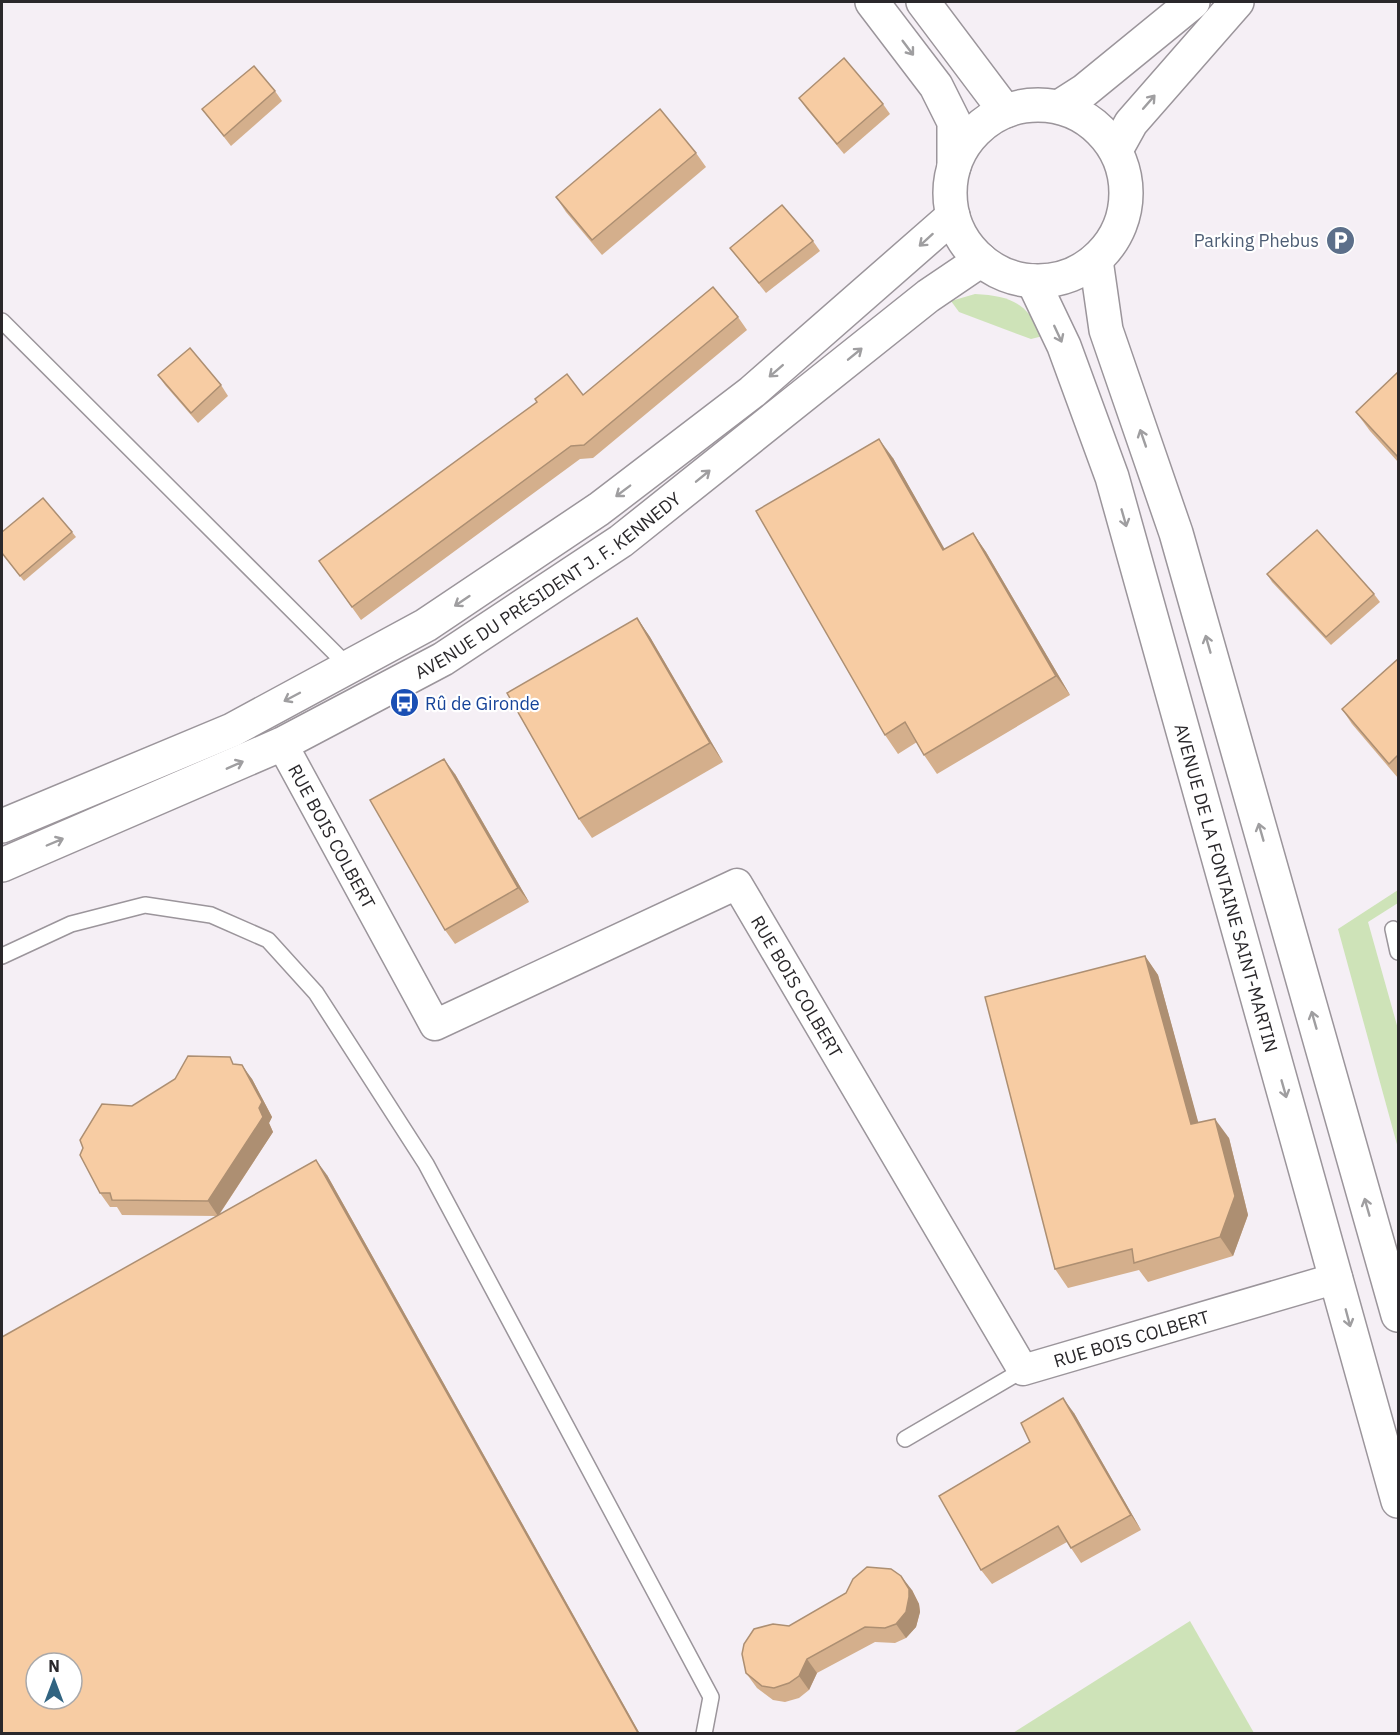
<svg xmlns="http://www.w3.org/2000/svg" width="1400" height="1735" font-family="'IBM Plex Sans',sans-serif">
  <rect width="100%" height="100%" fill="#f5eff5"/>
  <g fill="#cee3b8">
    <path d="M975,294C1012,296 1026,303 1043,336L1031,339L959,312L951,301Z"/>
    <polygon points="1398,890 1398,903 1368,922 1398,1029 1398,1148 1338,929"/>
    <polygon points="1190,1621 1254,1733 1013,1733"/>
  </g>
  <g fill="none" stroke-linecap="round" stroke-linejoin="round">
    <defs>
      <g id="lane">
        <polyline points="2,321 349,667"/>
        <polyline points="1393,929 1398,952"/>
        <polyline points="2,956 71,924 145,905 211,915 268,940 316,993 426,1164 711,1697 704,1734"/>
        <polyline points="905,1439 1023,1370"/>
      </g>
      <g id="street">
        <path id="s1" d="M282,744L435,1025L737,884L1023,1370L1337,1278"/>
      </g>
      <g id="secondary">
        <polyline points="872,2 936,86 954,122 954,166"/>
        <polyline points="923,2 1005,111"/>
        <circle cx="1038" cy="193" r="88"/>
        <polyline points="1059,107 1084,91 1193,2"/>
        <polyline points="1116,150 1131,123 1237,2"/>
        <polyline points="1096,260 1106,330 1176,533 1398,1315"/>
        <path id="s2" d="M1033,281L1064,346L1112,477L1398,1501"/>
        <polyline points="2,826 232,730 426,625 599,509 752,392 953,216"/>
        <path id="s3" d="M2,865L282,744L443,659L621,541L928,296L981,260"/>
      </g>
    </defs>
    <use href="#lane" stroke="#9b959b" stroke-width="18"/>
    <use href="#street" stroke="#9b959b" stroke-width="33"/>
    <use href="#secondary" stroke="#9b959b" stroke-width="36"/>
    <use href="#lane" stroke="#fff" stroke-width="15"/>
    <use href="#street" stroke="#fff" stroke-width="30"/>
    <use href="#secondary" stroke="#fff" stroke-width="33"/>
  </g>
  <g fill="#d4af8c">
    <polygon points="275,91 282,101 231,146 202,109"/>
    <polygon points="799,98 883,104 890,114 844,154 806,108"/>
    <polygon points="696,153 706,167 602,255 566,212 556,197"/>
    <polygon points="813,241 820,251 766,293 730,248"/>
    <polygon points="738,317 747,330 593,458 580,459 361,620 319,561 537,403 583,395"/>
    <polygon points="1398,372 1398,462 1370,431 1356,412"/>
    <polygon points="158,375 221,385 228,396 198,423 165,385"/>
    <polygon points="893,458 944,549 973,533 986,552 1070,695 937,774 924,755 917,742 898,754 885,735"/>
    <polygon points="2,532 72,532 76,537 24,581 2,554"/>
    <polygon points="1267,574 1374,594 1380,602 1331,645 1272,582"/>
    <polygon points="637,618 650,637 723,762 592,838 579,819"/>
    <polygon points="1398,659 1398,778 1352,724 1342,709"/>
    <polygon points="455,774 529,902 455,944 445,930"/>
    <polygon points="1145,956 1158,975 1198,1123 1229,1138 1248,1215 1233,1256 1148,1282 1139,1270 1068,1288 1055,1269"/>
    <polygon points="235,1064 252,1079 272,1117 269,1123 273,1132 219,1215 327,1175 640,1734 2,1734 217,1216 122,1215 117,1207 110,1207 100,1193 132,1106"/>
    <polygon points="1074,1413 1141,1530 1081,1563 1067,1542 992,1584 981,1570 1030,1442"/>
    <polygon points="912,1590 919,1604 920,1612 916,1627 906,1638 895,1643 875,1642 817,1673 809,1690 799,1698 785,1702 773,1700 757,1688 746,1673 789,1626"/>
  </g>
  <g fill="#ad8f72">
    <polygon points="879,439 893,458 956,569 943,550"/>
    <polygon points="973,533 986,552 1070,695 1056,676"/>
    <polygon points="637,618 650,637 723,762 710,743"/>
    <polygon points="444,759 455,774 529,902 518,888"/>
    <polygon points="1145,956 1158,975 1204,1143 1191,1124"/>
    <polygon points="242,1065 252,1079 272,1117 269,1123 273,1132 218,1216 208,1201"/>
    <polygon points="1215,1119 1229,1138 1248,1215 1233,1256 1220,1237"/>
    <polygon points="316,1160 327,1175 640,1734 638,1733"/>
    <polygon points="1063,1398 1074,1413 1141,1530 1131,1515"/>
    <polygon points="901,1576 912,1590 919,1604 920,1612 916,1627 906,1638 896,1624"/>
    <polygon points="807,1659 817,1673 809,1690 799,1676"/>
  </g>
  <g fill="#f7cca3" stroke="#ad8f72" stroke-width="1.5" fill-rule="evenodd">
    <polygon points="844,58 883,104 837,144 799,98"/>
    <polygon points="254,66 275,91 224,136 202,109"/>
    <polygon points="660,109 696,153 592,240 556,197"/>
    <polygon points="782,205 813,241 759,283 730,248"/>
    <polygon points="713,287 738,317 584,445 571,446 352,607 319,561 537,402 535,399 567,374 583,395"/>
    <polygon points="190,348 221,385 191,413 158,375"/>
    <polygon points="1398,372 1398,457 1356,412"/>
    <polygon points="879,439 943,550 973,533 1056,676 924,755 905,722 885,735 756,511"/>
    <polygon points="43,498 72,532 20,576 2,553 2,532"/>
    <polygon points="1317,530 1374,594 1326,637 1267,574"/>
    <polygon points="637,618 710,743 579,819 507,693"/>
    <polygon points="1398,659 1398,755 1389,764 1342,709"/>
    <polygon points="444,759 518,888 445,930 370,800"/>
    <polygon points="1145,956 1191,1124 1215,1119 1235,1196 1220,1237 1134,1263 1132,1249 1055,1269 985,997"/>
    <polygon points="188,1056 230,1057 233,1064 242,1065 262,1102 259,1108 263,1117 208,1201 112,1200 110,1193 100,1193 80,1155 83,1148 80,1140 102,1104 132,1106 175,1079"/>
    <path d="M316,1160L638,1733V1734H2V1337ZM36,1663H72V1699H36Z"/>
    <polygon points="1063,1398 1131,1515 1071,1548 1058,1526 981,1570 939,1496 1030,1442 1021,1423"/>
    <polygon points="867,1567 891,1569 901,1576 909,1589 909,1597 906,1612 896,1624 885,1628 865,1627 807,1659 799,1676 789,1683 774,1688 762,1686 746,1673 742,1654 744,1644 754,1629 773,1624 789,1626 846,1593 853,1579"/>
  </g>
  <defs><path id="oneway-shaft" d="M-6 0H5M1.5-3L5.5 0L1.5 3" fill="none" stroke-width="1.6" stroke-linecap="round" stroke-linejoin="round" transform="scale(1.5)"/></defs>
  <g stroke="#9f9ea0">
    <use href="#oneway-shaft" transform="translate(908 48) rotate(53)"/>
    <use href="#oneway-shaft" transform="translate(1149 102) rotate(-49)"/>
    <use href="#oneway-shaft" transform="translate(926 240) rotate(138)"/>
    <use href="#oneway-shaft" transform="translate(1058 334) rotate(65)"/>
    <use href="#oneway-shaft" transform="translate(855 354) rotate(-39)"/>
    <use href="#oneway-shaft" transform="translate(776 371) rotate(139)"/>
    <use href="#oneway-shaft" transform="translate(1143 438) rotate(-109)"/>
    <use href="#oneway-shaft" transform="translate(703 476) rotate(-39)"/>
    <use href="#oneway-shaft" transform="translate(623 491) rotate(143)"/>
    <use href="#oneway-shaft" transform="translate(1124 518) rotate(74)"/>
    <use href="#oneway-shaft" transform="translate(462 601) rotate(146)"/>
    <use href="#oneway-shaft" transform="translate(1208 644) rotate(-106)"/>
    <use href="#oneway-shaft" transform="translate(292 697) rotate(152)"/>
    <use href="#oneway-shaft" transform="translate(235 765) rotate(-24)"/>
    <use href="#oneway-shaft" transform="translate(1261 832) rotate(-106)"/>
    <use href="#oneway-shaft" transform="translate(55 842) rotate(-23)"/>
    <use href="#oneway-shaft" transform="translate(1314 1020) rotate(-106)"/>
    <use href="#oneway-shaft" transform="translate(1284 1089) rotate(74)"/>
    <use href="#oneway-shaft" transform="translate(1367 1207) rotate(-106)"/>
    <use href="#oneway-shaft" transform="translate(1348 1318) rotate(75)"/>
  </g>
  <defs>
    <symbol id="parking-disc" viewBox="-11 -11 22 22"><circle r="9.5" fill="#5c6f8a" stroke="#fff"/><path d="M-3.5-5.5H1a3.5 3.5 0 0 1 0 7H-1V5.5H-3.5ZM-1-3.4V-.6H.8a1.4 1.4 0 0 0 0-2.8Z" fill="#fff"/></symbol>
    <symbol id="bus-disc" viewBox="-11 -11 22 22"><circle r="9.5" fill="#1a4fb4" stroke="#fff"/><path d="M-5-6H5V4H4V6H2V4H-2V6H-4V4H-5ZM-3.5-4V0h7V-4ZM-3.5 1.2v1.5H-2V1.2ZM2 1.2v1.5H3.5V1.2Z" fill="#fff"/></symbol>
  </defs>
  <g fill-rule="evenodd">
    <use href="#parking-disc" x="1324" y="224" width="33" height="33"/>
    <use href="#bus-disc" x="388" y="686" width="33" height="33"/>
  </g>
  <g text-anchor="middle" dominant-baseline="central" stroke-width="4.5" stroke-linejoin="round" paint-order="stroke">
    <g font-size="18" fill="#4e5e75" stroke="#fff" text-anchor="end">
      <text x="1319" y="240">Parking Phebus</text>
    </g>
    <g font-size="18" fill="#2a282b" stroke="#fff">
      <text stroke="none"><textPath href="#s3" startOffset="615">AVENUE DU PRÉSIDENT J. F. KENNEDY</textPath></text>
      <text stroke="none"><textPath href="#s1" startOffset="105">RUE BOIS COLBERT</textPath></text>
      <text stroke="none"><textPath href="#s2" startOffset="638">AVENUE DE LA FONTAINE SAINT-MARTIN</textPath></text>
      <text stroke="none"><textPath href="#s1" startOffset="772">RUE BOIS COLBERT</textPath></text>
      <text stroke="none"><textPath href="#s1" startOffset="1330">RUE BOIS COLBERT</textPath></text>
    </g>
    <g font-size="18" fill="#164399" stroke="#fff" text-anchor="start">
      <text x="425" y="703">Rû de Gironde</text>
    </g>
  </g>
  <rect width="1400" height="1735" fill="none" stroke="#2a282b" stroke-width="6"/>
  <g transform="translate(54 1681)"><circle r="28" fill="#ffffff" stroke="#aaa9aa" stroke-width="1.5"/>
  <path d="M0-4.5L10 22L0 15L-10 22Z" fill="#316481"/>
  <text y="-9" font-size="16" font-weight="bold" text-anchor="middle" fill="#2a282b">N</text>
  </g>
</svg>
